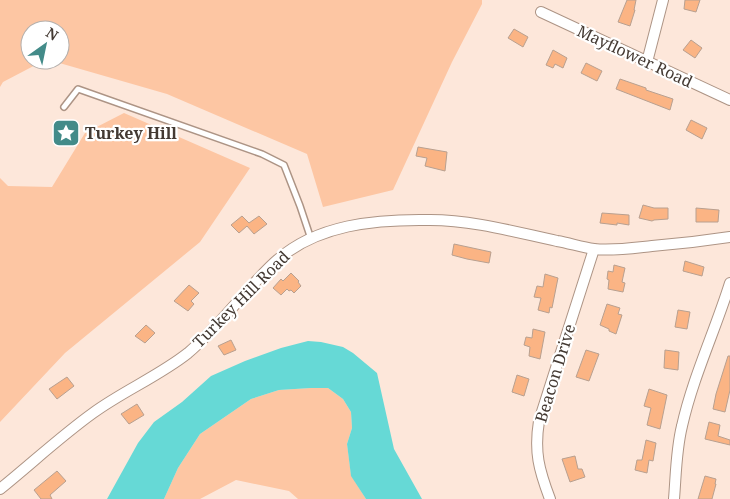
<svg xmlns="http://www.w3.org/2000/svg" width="730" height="499" font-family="'Noto Serif',serif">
<rect width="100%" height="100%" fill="#fde7da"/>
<g fill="#fdc6a3">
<polygon points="0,0 482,0 482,4 452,62 393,190 323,207 307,154 167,94 49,60 60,60 60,30 30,30 30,60 45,60 3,82 0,87"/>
<polygon points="124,113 250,168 200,242 65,353 0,422 0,178 8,186 52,187 85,133"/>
<polygon points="311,388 328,388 343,399 351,412 352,428 347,444 351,475 366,499 298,499 289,491 236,480 200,499 164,499 178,468 200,434 251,399 279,390"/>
</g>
<polygon fill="#66d9d6" points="308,341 321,342 343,347 353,353 377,373 394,449 422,499 366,499 351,476 347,444 352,428 351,412 343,399 328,388 311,388 279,390 251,399 200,434 178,468 164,499 107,499 138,443 154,422 182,402 211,376 245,361 281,348"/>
<g fill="#fbb484" stroke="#b8a090">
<polygon points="627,0 636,0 634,10 635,10 630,26 618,22"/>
<polygon points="685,0 700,0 696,12 684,9"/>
<polygon points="514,29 528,37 523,47 508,38"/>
<polygon points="691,40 702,48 695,58 683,50"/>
<polygon points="553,50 567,58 563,68 555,64 553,68 546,65"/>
<polygon points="586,63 602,71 597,81 581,73"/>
<polygon points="620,79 646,88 646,90 673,99 670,110 616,89"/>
<polygon points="691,120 707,128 702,139 686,130"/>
<polygon points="418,147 447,152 445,171 425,166 427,158 416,156"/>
<polygon points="643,205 654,208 668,208 668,219 654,220 652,221 639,218"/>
<polygon points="696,208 719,210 718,222 696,222"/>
<polygon points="602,213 629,215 629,225 617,223 617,225 600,223"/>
<polygon points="242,216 249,223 259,216 267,224 254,234 247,226 239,233 231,225"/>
<polygon points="454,244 491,252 489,263 467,259 452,255"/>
<polygon points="685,261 704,267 702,276 683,271"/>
<polygon points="614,265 625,268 622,282 625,283 623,292 608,289 609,280 607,279 608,271 613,272"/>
<polygon points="291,273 299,281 298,282 301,286 294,293 291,290 289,291 287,289 281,295 273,288 281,279 283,281"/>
<polygon points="545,274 558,278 552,308 550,307 549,313 538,310 541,298 534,297 537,286 543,287"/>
<polygon points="189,285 199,293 191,301 194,304 188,311 174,301"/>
<polygon points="607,304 620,308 618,314 622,315 616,334 609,331 609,329 600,325"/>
<polygon points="678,310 690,312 687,329 675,327"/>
<polygon points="146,325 155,333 145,343 135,336"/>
<polygon points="533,329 545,332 540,359 529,356 530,347 524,345 526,337 532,338"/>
<polygon points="231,340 236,350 224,355 218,346"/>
<polygon points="586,350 599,354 589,381 576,377"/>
<polygon points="665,350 679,352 678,370 664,368"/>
<polygon points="728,356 730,356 730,390 725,412 713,409 716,394"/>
<polygon points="517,375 529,379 524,396 512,392"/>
<polygon points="67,377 74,386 57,399 49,389"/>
<polygon points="649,389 667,395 660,429 647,425 651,408 644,406"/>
<polygon points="137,404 144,415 129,424 121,414"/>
<polygon points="709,422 720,425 718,436 730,440 730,445 705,439"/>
<polygon points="646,440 656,443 653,461 649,460 647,473 635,470 637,460 642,460"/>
<polygon points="575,456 578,469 582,469 585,477 570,482 562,459"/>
<polygon points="57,471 66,481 50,495 52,499 41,499 34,490"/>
<polygon points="705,476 716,479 715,484 716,484 712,499 698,499"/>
</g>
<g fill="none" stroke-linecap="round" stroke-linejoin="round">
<g stroke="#ad9485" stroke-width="8">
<polyline id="lane" points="64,107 78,89 262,154 284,165 300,206 311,239"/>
</g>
<g stroke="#ad9485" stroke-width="12">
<g id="street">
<polyline points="541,12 730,100"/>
<polyline points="647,62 663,0"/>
<path d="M0,489C31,464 61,436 93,413C123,391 159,376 188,353C220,326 244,291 274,263C315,224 377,219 430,220C473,220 515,232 557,241C569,243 581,247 594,249C613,251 633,248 652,246C678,244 704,241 730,237"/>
<path d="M550,499C539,470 534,452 539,421L594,249"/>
<path d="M674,499C676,475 676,450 682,426C693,377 715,331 730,283"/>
</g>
</g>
<use href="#lane" stroke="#fff" stroke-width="5"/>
<use href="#street" stroke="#fff" stroke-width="10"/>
</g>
<defs>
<g id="sight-square" transform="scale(1.4375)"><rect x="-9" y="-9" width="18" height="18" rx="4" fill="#438b89" stroke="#fff"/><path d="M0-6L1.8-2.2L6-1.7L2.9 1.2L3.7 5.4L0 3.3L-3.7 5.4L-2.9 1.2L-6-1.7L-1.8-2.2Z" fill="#fff"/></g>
</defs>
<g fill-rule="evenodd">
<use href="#sight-square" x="66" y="133"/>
</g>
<g text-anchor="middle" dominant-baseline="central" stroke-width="4.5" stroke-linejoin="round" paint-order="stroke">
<g font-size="16" fill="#443a33" stroke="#fff">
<text transform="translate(635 56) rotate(25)">Mayflower Road</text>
<text transform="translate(241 299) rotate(-45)">Turkey Hill Road</text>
<text transform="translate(555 373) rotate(-73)">Beacon Drive</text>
</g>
<g font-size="16" font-weight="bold" fill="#443a33" stroke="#fff" text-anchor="start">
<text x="85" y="133">Turkey Hill</text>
</g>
</g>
<g transform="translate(45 45) rotate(33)"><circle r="24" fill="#ffffff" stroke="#b4b0ad"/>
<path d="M0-4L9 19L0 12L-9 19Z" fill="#438b89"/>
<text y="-8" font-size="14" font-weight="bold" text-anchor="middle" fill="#443a33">N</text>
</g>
</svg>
